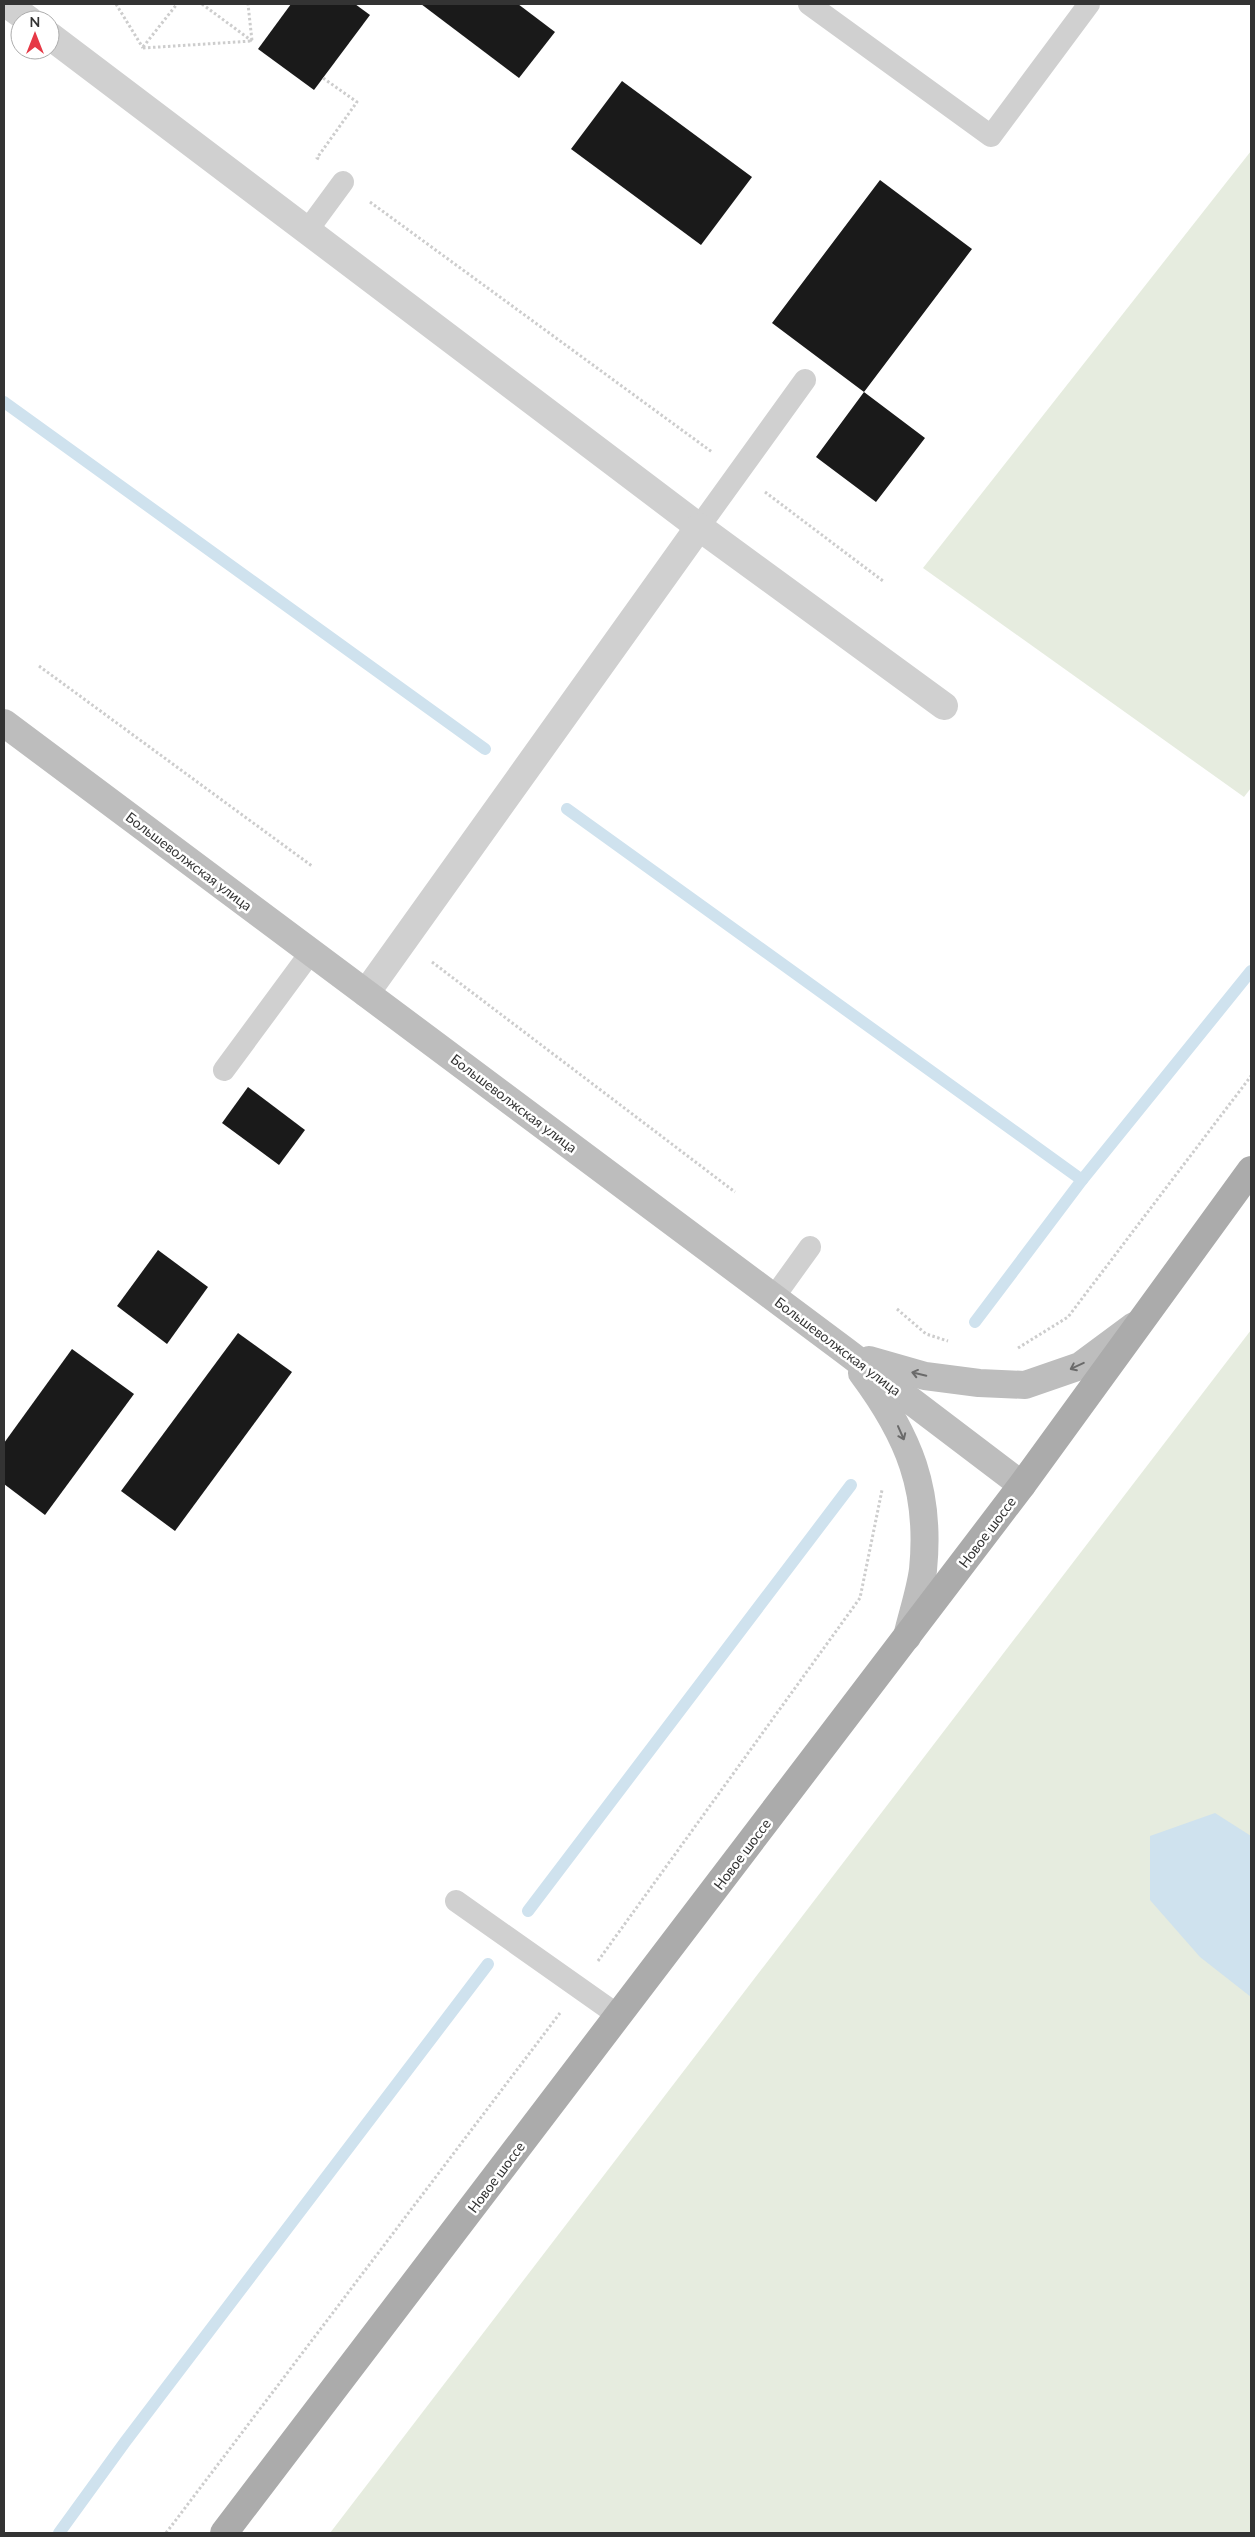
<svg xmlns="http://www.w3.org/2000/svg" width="1255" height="2537" font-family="Lato,sans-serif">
<rect width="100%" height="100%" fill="#fff"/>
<g fill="#e6ecdf">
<polygon points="1251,151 1251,788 1244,797 923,568"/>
<polygon points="1251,1330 1251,2533 330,2533"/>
</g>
<polygon fill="#cfe2ee" points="1215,1813 1251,1836 1251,1997 1200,1957 1150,1900 1150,1836"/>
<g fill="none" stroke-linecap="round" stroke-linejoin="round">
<g stroke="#cfe2ee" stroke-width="12">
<polyline points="4,402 485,749"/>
<polyline points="567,809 1082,1180"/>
<polyline points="975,1322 1082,1180 1251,971"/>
<polyline points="528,1911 851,1485"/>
<polyline points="59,2533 125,2442 488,1964"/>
</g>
</g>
<g fill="#1a1a1a">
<polygon points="291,4 355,4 370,15 314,90 258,49"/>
<polygon points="421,4 518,4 555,32 519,78"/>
<polygon points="622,81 752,177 701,245 571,149"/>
<polygon points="880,180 972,249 864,392 925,438 876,502 816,457 864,392 772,323"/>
<polygon points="248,1087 305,1130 279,1165 222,1123"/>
<polygon points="158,1250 208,1287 167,1344 117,1306"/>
<polygon points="238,1333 292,1372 175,1531 121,1491"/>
<polygon points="72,1349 134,1394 45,1515 4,1484 4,1443"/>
</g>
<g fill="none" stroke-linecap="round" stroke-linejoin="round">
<g stroke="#cdcdcd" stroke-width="3" stroke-dasharray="2.5 2.5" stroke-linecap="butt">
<polyline points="116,4 143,48"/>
<polyline points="202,4 252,41"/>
<polyline points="143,47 177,4"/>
<polyline points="143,48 252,41 248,4"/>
<polyline points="319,159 317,158 357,102 323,78"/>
<polyline points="370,202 712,452"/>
<polyline points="765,492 883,581"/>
<polyline points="39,666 312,866"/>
<polyline points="432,962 735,1192"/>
<polyline points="897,1309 926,1334 948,1341"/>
<polyline points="1018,1348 1068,1317 1251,1076"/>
<polyline points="598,1961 860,1598 882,1490"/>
<polyline points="166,2533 560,2013"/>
</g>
<g stroke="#d0d0d0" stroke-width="22">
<polyline points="809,4 991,136 1089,4"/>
<polyline points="307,231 343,182"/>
<polyline points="699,527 805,380"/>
<polyline points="224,1070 311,952"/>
<polyline points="774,1297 810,1247"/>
<polyline points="456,1901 619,2016"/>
</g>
<g stroke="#d0d0d0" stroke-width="28">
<polyline points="7,4 29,20"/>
<polyline points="50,36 699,527 944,706"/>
<polyline points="366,993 699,527"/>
</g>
<g stroke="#bdbdbd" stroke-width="28">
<polyline points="4,723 844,1350 1022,1485"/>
<polyline points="869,1360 925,1376 979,1383 1025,1385 1080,1366 1134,1326"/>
<path d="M862,1373C909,1436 931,1490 923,1570C920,1592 912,1615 907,1637"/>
</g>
<polyline stroke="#ababab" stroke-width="28" points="224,2533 1022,1485 1251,1170"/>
</g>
<defs><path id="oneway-shaft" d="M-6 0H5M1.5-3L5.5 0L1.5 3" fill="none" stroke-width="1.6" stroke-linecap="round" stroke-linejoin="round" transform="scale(1.25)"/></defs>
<g stroke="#6a6a6a">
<use href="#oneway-shaft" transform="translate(1077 1366) rotate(155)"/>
<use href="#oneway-shaft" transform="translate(919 1374) rotate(-167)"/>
<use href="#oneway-shaft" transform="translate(901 1433) rotate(66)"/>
</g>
<g text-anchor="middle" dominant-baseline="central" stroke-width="5" stroke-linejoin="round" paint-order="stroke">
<g font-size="14" fill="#333" stroke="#fff">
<text transform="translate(189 861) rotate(37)">Большеволжская улица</text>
<text transform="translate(514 1103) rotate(37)">Большеволжская улица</text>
<text transform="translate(838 1346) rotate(37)">Большеволжская улица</text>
<text transform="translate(987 1532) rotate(-53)">Новое шоссе</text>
<text transform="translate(742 1854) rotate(-53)">Новое шоссе</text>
<text transform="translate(496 2177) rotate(-53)">Новое шоссе</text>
</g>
</g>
<rect width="1255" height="2537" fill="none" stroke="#333333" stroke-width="10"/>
<g transform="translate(35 35)"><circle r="24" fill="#ffffff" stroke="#adadad"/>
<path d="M0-4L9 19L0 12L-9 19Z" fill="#e63946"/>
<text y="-8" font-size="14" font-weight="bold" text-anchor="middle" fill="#333333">N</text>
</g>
</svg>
